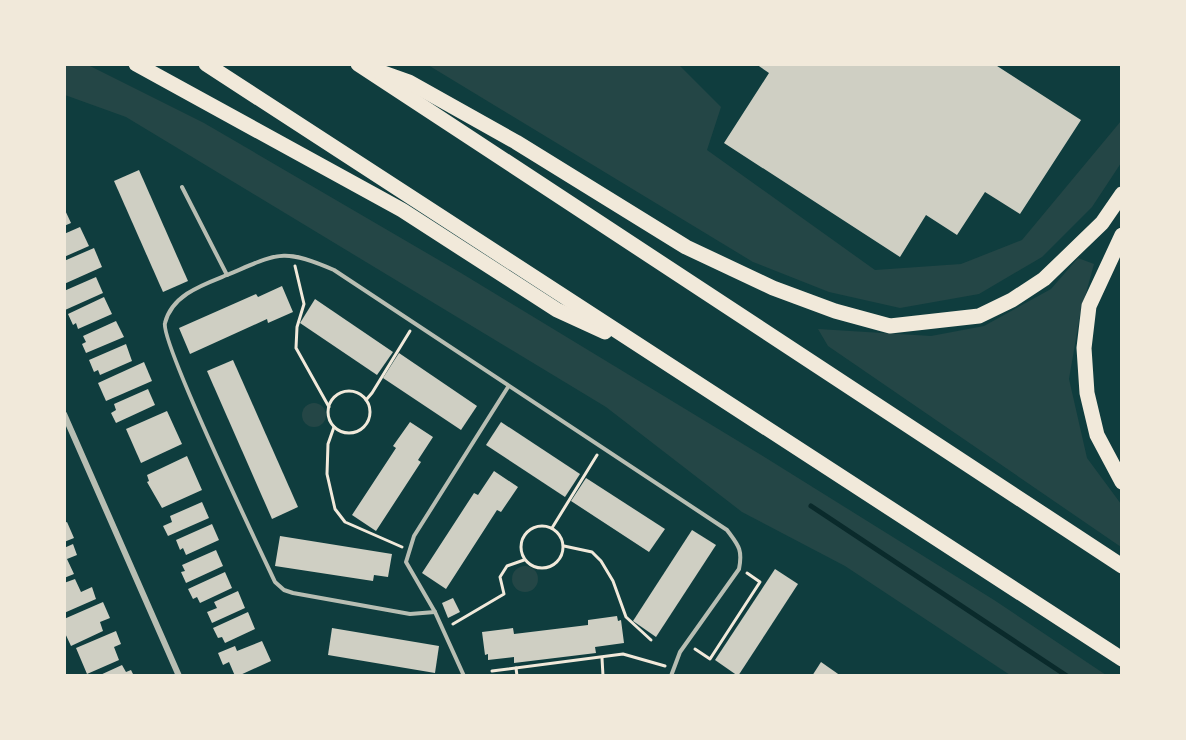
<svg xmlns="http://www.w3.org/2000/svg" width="1186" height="740" font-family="Ubuntu,sans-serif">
<rect width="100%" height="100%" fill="#0f3d3e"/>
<g fill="#244646">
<polygon points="64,65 88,65 204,123 461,273 766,458 994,600 1106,675 1010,675 845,566 742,512 606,407 126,117 65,95"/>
<polygon points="428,65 679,65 721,107 707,150 875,270 961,264 1022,240 1121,121 1121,163 1092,207 1042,257 979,294 900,308 829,292 753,262"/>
<polygon points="1078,258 1094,264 1080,315 1069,379 1087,458 1121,504 1121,547 828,346 818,329 931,336 984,326 1051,289"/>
<circle cx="314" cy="415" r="12"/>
<circle cx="525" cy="579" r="13"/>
</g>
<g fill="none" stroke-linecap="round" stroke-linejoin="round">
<polyline stroke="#0a2a2b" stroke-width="5" points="811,506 1067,676"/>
</g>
<g fill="#cfcfc3">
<polygon points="756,64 994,64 1081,120 1020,214 985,192 957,235 926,215 900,257 724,143 769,73"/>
<polygon points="139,170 188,281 163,292 114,181"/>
<polygon points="64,208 71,223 64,226"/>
<polygon points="80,227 89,246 64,257 64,234"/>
<polygon points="94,248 102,267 64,284 64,261"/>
<polygon points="96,277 103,293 65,310 64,291"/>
<polygon points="282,286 293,312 268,323 267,319 190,354 179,328 256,294 258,297"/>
<polygon points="104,297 112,314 78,329 76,323 73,325 68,314"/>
<polygon points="315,299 393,352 377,375 300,323"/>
<polygon points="116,321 124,337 86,353 82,344 86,342 83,336"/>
<polygon points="126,344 132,361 100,375 98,370 94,372 89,360"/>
<polygon points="399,353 477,406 461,430 383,378"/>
<polygon points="233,360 298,507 272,519 207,371"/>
<polygon points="144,362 152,381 106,401 98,383"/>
<polygon points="148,389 155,405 116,423 111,413 116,410 114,404"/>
<polygon points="167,411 182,444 141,463 126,429"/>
<polygon points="410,422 433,437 418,460 421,462 376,531 352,515 396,448 393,446"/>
<polygon points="501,422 580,474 565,497 486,445"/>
<polygon points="187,456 202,490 162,508 147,482 149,481 147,475"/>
<polygon points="494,471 518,487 501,512 497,510 446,589 422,573 474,493 478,495"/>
<polygon points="586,478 665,529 649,552 571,501"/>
<polygon points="202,502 209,518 168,536 163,526 172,522 170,516"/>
<polygon points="67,522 74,538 64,542 64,523"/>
<polygon points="212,524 219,540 186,555 183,548 180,550 176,540"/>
<polygon points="692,530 716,545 656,637 633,621"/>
<polygon points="280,536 392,554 388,577 374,575 373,581 275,566"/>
<polygon points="73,544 77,555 67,559 74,574 64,578 64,548"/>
<polygon points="216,550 223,566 186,583 181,572 185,571 182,565"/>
<polygon points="775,569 798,584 738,676 715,660"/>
<polygon points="225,572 232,588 200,603 197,597 193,599 188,589"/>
<polygon points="75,579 81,592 92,587 96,599 64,613 64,583"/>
<polygon points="238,591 245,608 212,623 207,612 217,608 214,602"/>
<polygon points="453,598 460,612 448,618 442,603"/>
<polygon points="103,602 110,618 100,622 103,631 71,646 64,631 64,619"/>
<polygon points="248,612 255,629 225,643 222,637 218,638 213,628"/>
<polygon points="617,616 618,621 621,620 624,643 595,647 596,653 514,663 514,657 488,660 488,654 485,655 482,632 513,628 514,634 588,625 588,620"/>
<polygon points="332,628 439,646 435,673 328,655"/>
<polygon points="116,631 121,644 114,647 119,660 87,674 76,648"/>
<polygon points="262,641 271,661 238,676 235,676 229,662 223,665 218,653 235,646 237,651"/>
<polygon points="821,662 841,676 812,676"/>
<polygon points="122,665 126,672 131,670 134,676 98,676"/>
</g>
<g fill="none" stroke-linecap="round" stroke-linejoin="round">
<g stroke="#f1e9da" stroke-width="3">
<polyline points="295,266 304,304 297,327 296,348 329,407"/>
<circle cx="349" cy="412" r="21"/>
<polyline points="366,400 372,393 410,331"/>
<polyline points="334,427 328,444 327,474 335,509 345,522 402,547"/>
<circle cx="542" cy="547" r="21"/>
<polyline points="552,528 597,455"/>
<polyline points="564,546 592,552 601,561 613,581 626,617 651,640"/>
<polyline points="453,624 504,594 500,577 507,566 524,560"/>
<polyline points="695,649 710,659 760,582 747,573"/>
<polyline points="602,658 603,676"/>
<polyline points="516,668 517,676"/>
<polyline points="492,671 623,654 665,666"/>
</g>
<g stroke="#b8beb3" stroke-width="4">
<polyline points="182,187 227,275"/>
<path d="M435,612L410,614L293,593L284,590L275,582C260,550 160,341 165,323C172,295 202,285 227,275C277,254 282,247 334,270L727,530C738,545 743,549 739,569L680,652L671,676"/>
<polyline points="464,676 435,612 406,562 414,536 508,387"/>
</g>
<polyline stroke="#b8beb3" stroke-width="6" points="64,414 179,676"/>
<g stroke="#f1e9da" stroke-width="15">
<polyline points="136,64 402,210 557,310 605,332"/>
<polyline points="206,64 1122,659"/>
<polyline points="358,64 1122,566"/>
<polyline points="378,71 409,82 516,142 686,247 773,288 835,311 890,326 979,316 1012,300 1044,279 1102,223 1122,194"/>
<polyline points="1122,235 1089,306 1084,348 1087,393 1097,435 1122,482"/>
</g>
</g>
<rect width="1186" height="740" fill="none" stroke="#f1e9da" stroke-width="132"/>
</svg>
